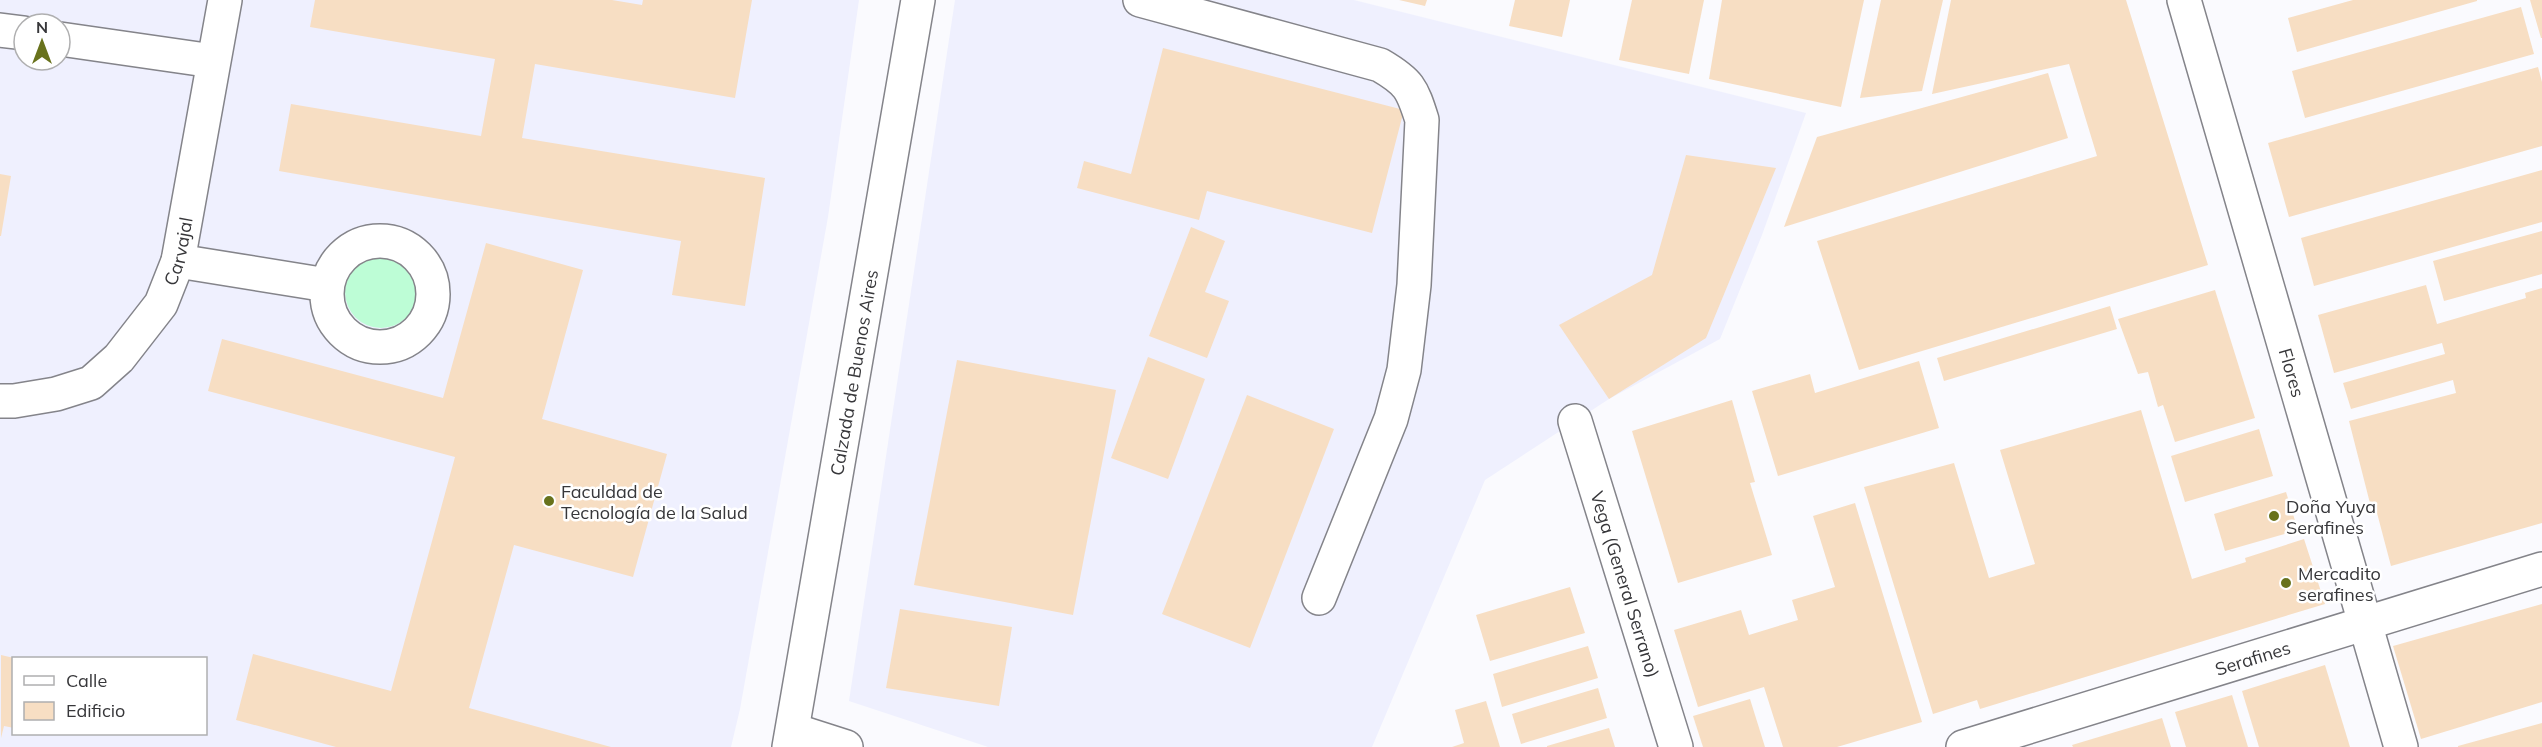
<svg xmlns="http://www.w3.org/2000/svg" width="2542" height="747" font-family="Mulish,sans-serif">
<rect width="100%" height="100%" fill="#fafafe"/>
<g fill="#eff0fe" fill-rule="evenodd">
<path d="M0,0H859L828,217L740,709L731,747H0ZM24,24H60V60H24ZM14,658H206V734H14Z"/>
<polygon points="955,0 1354,0 1806,113 1762,235 1720,339 1609,399 1485,480 1372,747 988,747 849,701"/>
</g>
<circle fill="#bdfdd6" cx="381" cy="292" r="36"/>
<g fill="#f7dec3">
<polygon points="315,0 612,0 642,5 643,0 752,0 735,98 535,64 522,138 765,178 745,306 672,295 681,241 279,171 291,104 481,136 495,59 310,27"/>
<polygon points="1399,0 1427,0 1425,6"/>
<polygon points="1515,0 1570,0 1562,37 1509,26"/>
<polygon points="1632,0 1704,0 1689,74 1619,60"/>
<polygon points="1722,0 1864,0 1841,107 1709,79"/>
<polygon points="1881,0 1943,0 1922,91 1860,98"/>
<polygon points="1951,0 2126,0 2208,265 1859,370 1817,241 2097,156 2069,64 1932,94"/>
<polygon points="2353,0 2477,0 2477,1 2297,52 2288,18"/>
<polygon points="2530,0 2542,0 2542,38 2541,38"/>
<polygon points="2521,7 2534,54 2305,118 2292,71"/>
<polygon points="1163,48 1404,110 1372,233 1207,191 1199,220 1077,188 1084,161 1131,174"/>
<polygon points="2538,67 2542,82 2542,146 2289,217 2268,143"/>
<polygon points="2048,73 2068,138 1784,227 1817,137"/>
<polygon points="1686,155 1776,168 1706,338 1609,399 1559,325 1652,275"/>
<polygon points="2542,170 2542,222 2314,286 2301,238"/>
<polygon points="0,174 11,176 1,236 0,236"/>
<polygon points="1191,227 1225,241 1205,292 1229,301 1207,358 1149,336"/>
<polygon points="2542,231 2542,274 2444,301 2433,261"/>
<polygon points="486,243 583,270 542,419 667,454 633,577 514,545 469,708 611,747 336,747 236,720 253,654 391,691 455,457 208,391 222,339 443,398"/>
<polygon points="2426,285 2437,324 2526,298 2525,293 2542,288 2542,523 2391,566 2377,513 2373,515 2349,421 2456,393 2453,380 2351,409 2343,383 2445,354 2442,343 2334,373 2318,315"/>
<polygon points="2215,290 2255,418 2175,442 2163,405 2158,407 2148,372 2138,374 2118,319"/>
<polygon points="2110,306 2117,329 1944,381 1937,358"/>
<polygon points="1148,357 1205,379 1168,479 1111,458"/>
<polygon points="957,360 1116,390 1073,615 914,585"/>
<polygon points="1919,361 1939,428 1778,476 1752,391 1810,374 1815,393"/>
<polygon points="1247,395 1334,429 1250,648 1162,614"/>
<polygon points="1732,400 1755,482 1750,483 1772,555 1678,583 1632,431"/>
<polygon points="2141,410 2192,579 2246,562 2245,558 2304,539 2325,604 1980,709 1977,700 1933,714 1864,487 1954,463 1989,578 2035,564 2000,450"/>
<polygon points="2259,429 2273,476 2185,502 2171,456"/>
<polygon points="2286,492 2298,530 2225,551 2214,514"/>
<polygon points="1855,503 1922,722 1837,747 1783,747 1764,687 1698,707 1674,630 1741,610 1749,635 1798,620 1792,600 1835,587 1813,516"/>
<polygon points="1570,587 1585,633 1490,661 1476,615"/>
<polygon points="2542,604 2542,702 2421,739 2393,646"/>
<polygon points="900,609 1012,627 999,706 886,688"/>
<polygon points="1588,646 1598,678 1502,707 1493,674"/>
<polygon points="1,655 14,658 14,728 4,726 1,738"/>
<polygon points="2325,665 2350,747 2259,747 2242,691"/>
<polygon points="1598,688 1607,718 1521,744 1512,714"/>
<polygon points="2232,695 2248,747 2186,747 2175,712"/>
<polygon points="1750,699 1765,747 1703,747 1693,716"/>
<polygon points="1486,701 1500,747 1452,747 1464,743 1455,710"/>
<polygon points="2162,718 2171,747 2073,747 2072,745"/>
<polygon points="2542,723 2542,747 2458,747 2458,746"/>
<polygon points="1609,728 1615,747 1547,747 1547,746"/>
</g>
<g fill="none" stroke-linecap="round" stroke-linejoin="round">
<g stroke="#84848a" stroke-width="36">
<g id="minor">
<path d="M1140,0L1380,65C1409,82 1412,88 1422,120L1414,285L1404,370L1391,419L1319,598"/>
<path id="s1" d="M2184,0L2401,747"/>
<polyline points="0,30 24,33"/>
<polyline points="60,39 213,61"/>
<circle cx="380" cy="294" r="53"/>
<polyline points="178,261 327,285"/>
<path id="s2" d="M0,401H14L56,394L91,383L119,358L161,304L178,261L225,0"/>
<path id="s3" d="M1575,421L1676,747"/>
<polyline points="793,730 846,747"/>
<path id="s4" d="M789,747L918,0"/>
<path id="s5" d="M1963,747L2542,569"/>
</g>
</g>
<use href="#minor" stroke="#fff" stroke-width="33"/>
</g>
<g fill="#68721c" stroke="#fff" stroke-width="2">
<circle cx="549" cy="501" r="6"/>
<circle cx="2274" cy="516" r="6"/>
<circle cx="2286" cy="583" r="6"/>
</g>
<g text-anchor="middle" dominant-baseline="central" stroke-width="5" stroke-linejoin="round" paint-order="stroke">
<g font-size="18" fill="#37373a" stroke="#fff">
<text stroke="none"><textPath href="#s2" startOffset="255">Carvajal</textPath></text>
<text stroke="none"><textPath href="#s4" startOffset="380">Calzada de Buenos Aires</textPath></text>
<text stroke="none"><textPath href="#s1" startOffset="388">Flores</textPath></text>
<text stroke="none"><textPath href="#s3" startOffset="171">Vega (General Serrano)</textPath></text>
<text stroke="none"><textPath href="#s5" startOffset="303">Serafines</textPath></text>
</g>
<g font-size="18" fill="#37373a" stroke="#fff" text-anchor="start">
<text x="561" y="491">Faculdad de<tspan x="561" dy="21">Tecnología de la Salud</tspan></text>
<text x="2286" y="506">Doña Yuya<tspan x="2286" dy="21">Serafines</tspan></text>
<text x="2298" y="573">Mercadito<tspan x="2298" dy="21">serafines</tspan></text>
</g>
</g>
<rect x="12" y="657" width="195" height="78" fill="#ffffff" stroke="#afafb0" stroke-width="1.5"/>
<rect x="24" y="676" width="30" height="9" fill="#ffffff" stroke="#afafb0" stroke-width="1.5"/>
<text x="66" y="687" font-size="18" fill="#37373a">Calle</text>
<rect x="24" y="702" width="30" height="18" fill="#f7dec3" stroke="#afafb0" stroke-width="1.5"/>
<text x="66" y="717" font-size="18" fill="#37373a">Edificio</text>
<g transform="translate(42 42)"><circle r="28" fill="#ffffff" stroke="#afafb0" stroke-width="1.5"/>
<path d="M0-4.5L10 22L0 15L-10 22Z" fill="#68721c"/>
<text y="-9" font-size="16" font-weight="bold" text-anchor="middle" fill="#37373a">N</text>
</g>
</svg>
